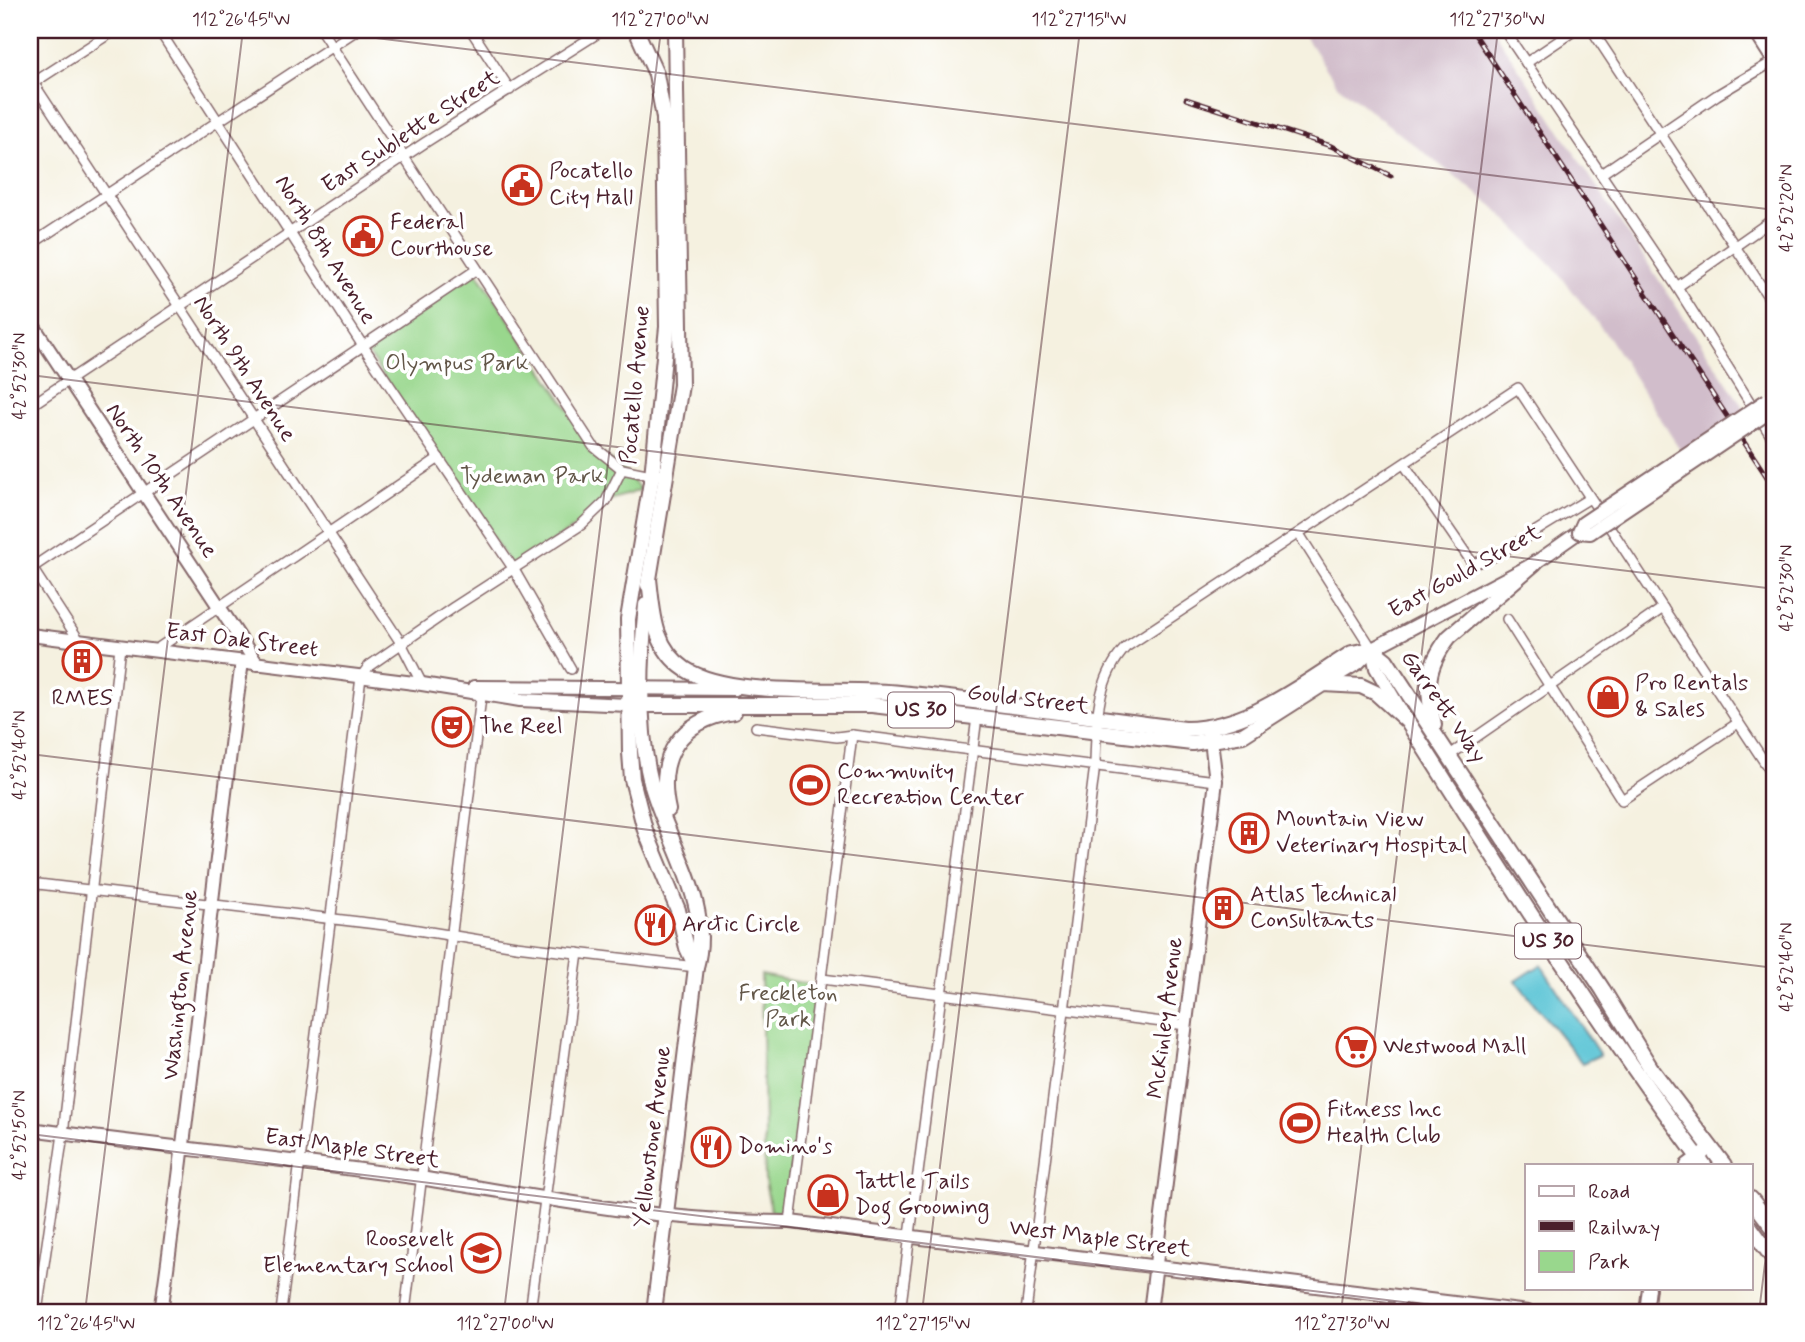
<svg xmlns="http://www.w3.org/2000/svg" width="1805" height="1342" font-family="Mynerve,sans-serif">
<rect width="100%" height="100%" fill="#fff"/>
<filter id="ink" filterUnits="userSpaceOnUse"><feTurbulence type="fractalNoise" baseFrequency=".0143" numOctaves="2"/><feDisplacementMap in="SourceGraphic" scale="14" xChannelSelector="R" yChannelSelector="G"/><feConvolveMatrix kernelMatrix="1 2 1 2 8 2 1 2 1" color-interpolation-filters="sRGB"/></filter>
<filter id="wash" filterUnits="userSpaceOnUse"><feTurbulence type="fractalNoise" baseFrequency=".00686" numOctaves="4" result="noise"/><feDisplacementMap in="SourceGraphic" scale="28" xChannelSelector="R" yChannelSelector="G"/><feGaussianBlur stdDeviation="1.57" result="paint"/><feColorMatrix in="noise" values="0 0 0 0 0 0 0 0 0 0 0 0 0 0 0 0 0 1.4 0 .05"/><feComposite in="paint" operator="in"/></filter>
<g filter="url(#wash)">
<rect width="100%" height="100%" fill="#f5f1e0"/>
<polygon fill="#d1bdcb" points="1301,30 1493,30 1747,413 1684,456 1609,338 1553,266 1493,206 1337,85"/>
<g fill="#99d78d" stroke="#727b5c" stroke-width="2">
<polygon points="476,270 593,446 622,469 641,490 606,501 596,513 513,568 363,346"/>
<polygon points="761,975 817,986 785,1212 771,1211 765,1182"/>
</g>
<polygon fill="#5ac4d5" stroke="#527280" stroke-width="2" points="1541,965 1600,1055 1582,1063 1516,981"/>
</g>
<g filter="url(#ink)">
<g fill="none" stroke-linecap="round" stroke-linejoin="round">
<g stroke="#86686a" stroke-width="12">
<g id="street">
<polyline points="159,30 363,346 513,568 571,669"/>
<polyline points="321,30 593,446 622,469 656,476"/>
<polyline points="471,30 510,90"/>
<polyline points="1504,30 1677,287 1775,442"/>
<polyline points="1592,30 1775,307"/>
<polyline points="1526,63 1575,30"/>
<polyline points="30,78 401,643 422,684"/>
<polyline points="30,85 115,30"/>
<polyline points="1601,174 1717,95 1774,61"/>
<polyline points="30,245 357,30"/>
<polyline points="1677,287 1775,218"/>
<polyline points="30,406 426,142 603,30"/>
<polyline points="1404,464 1473,564 1495,556 1590,498"/>
<polyline points="1299,534 1372,649"/>
<polyline points="30,565 80,642"/>
<polyline points="30,569 476,270"/>
<polyline points="1507,619 1622,800 1738,723"/>
<polyline points="154,651 439,458"/>
<polyline points="756,727 837,737 852,735 1216,781"/>
<polyline points="1450,755 1663,608"/>
<polyline points="30,883 393,926 516,946 696,967"/>
<polyline points="822,979 1186,1025"/>
<polyline points="790,1222 852,735"/>
<polyline points="37,1312 63,1134 120,647"/>
<polyline points="281,1312 361,677 369,666 454,607 581,525 606,501 622,469"/>
<polyline points="405,1312 482,689"/>
<polyline points="530,1312 578,953"/>
<polyline points="900,1312 977,717"/>
<path d="M1026,1312L1095,765C1096,723 1096,679 1126,647L1518,388L1775,778"/>
<polyline points="1398,1312 1400,1297"/>
</g>
</g>
<g stroke="#86686a" stroke-width="16">
<g id="secondary">
<polyline points="1754,30 1775,63"/>
<polyline points="30,321 257,664"/>
<polyline points="30,635 422,684 520,700 628,705"/>
<polyline points="1372,649 1376,668 1403,714"/>
<polyline points="1323,684 1358,663 1372,649 1535,563 1579,532"/>
<polyline points="474,687 735,689"/>
<path d="M30,1129C157,1146 285,1159 413,1177C537,1196 664,1223 790,1222L1528,1312"/>
<polyline points="1687,1165 1710,1148"/>
<path d="M161,1312C192,1096 212,878 242,662"/>
<polyline points="1150,1312 1216,781 1210,732"/>
<polyline points="1646,1312 1649,1288"/>
</g>
</g>
<g stroke="#86686a" stroke-width="18">
<g id="primary">
<polyline points="636,30 656,74 664,118 667,327 652,476 628,619 630,753 632,779 645,830 678,910 687,948 696,967"/>
<path d="M649,579C653,612 653,648 685,669C731,699 843,687 900,693C995,702 1090,717 1185,729C1249,728 1299,686 1352,653L1372,649L1386,660L1603,990L1652,1070L1724,1165"/>
<polyline points="648,585 681,385 675,30"/>
<path d="M646,605C640,662 637,727 651,783C667,843 714,904 696,967L654,1312"/>
<path d="M628,705H872L1192,743L1243,735L1323,684L1361,686L1376,693L1407,721C1503,871 1597,1023 1704,1165"/>
<path d="M1434,725C1427,686 1424,670 1449,637L1535,563"/>
<path d="M668,810C656,756 680,720 734,712"/>
<polyline points="1751,1199 1775,1230"/>
<polyline points="1751,1228 1775,1261"/>
</g>
</g>
<use href="#street" stroke="#fff" stroke-width="9"/>
<use href="#secondary" stroke="#fff" stroke-width="12"/>
<use href="#primary" stroke="#fff" stroke-width="14"/>
<g stroke="#4a1f2b" stroke-width="5">
<g id="rail">
<polyline points="1472,30 1775,489"/>
<polyline points="1186,99 1331,146 1391,176"/>
</g>
</g>
<use href="#rail" stroke="#fff" stroke-width="2.5" stroke-dasharray="8" stroke-linecap="butt"/>
<g stroke="#86686a" stroke-width="16" stroke-linecap="butt">
<polyline id="secondary-bridge" points="1767,400 1583,523 1579,532 1590,533 1774,409"/>
</g>
<use href="#secondary-bridge" stroke="#fff" stroke-width="12"/>
</g>
</g>
<path fill="none" stroke="#4a1f2b" stroke-width="2" stroke-opacity="0.45" d="M311,30L1775,210M30,375L1775,589M30,754L1775,968M30,1134L1485,1312M85,1312L243,30M504,1312L661,30M922,1312L1080,30M1341,1312L1498,30M1759,1312L1775,1183"/>
<defs>
<g id="civic-ring" transform="scale(2.0125)"><circle r="9.5" fill="#fff" stroke="#c8321e" stroke-width="1.5"/><path d="M-.6-6.5H3V-4.5H.6V-3L4-1V1h2V6H-6V1h2V-1L-.6-3ZM-1.2 2.5V6h2.4V2.5Z" fill="#c8321e"/></g>
<g id="building-ring" transform="scale(2.0125)"><circle r="9.5" fill="#fff" stroke="#c8321e" stroke-width="1.5"/><path d="M-4-6H4V6H1V3H-1V6H-4ZM-2.5-4.3h1.7v1.8h-1.7ZM.8-4.3h1.7v1.8H.8ZM-2.5-1h1.7V.8h-1.7ZM.8-1h1.7V.8H.8Z" fill="#c8321e"/></g>
<g id="shop-ring" transform="scale(2.0125)"><circle r="9.5" fill="#fff" stroke="#c8321e" stroke-width="1.5"/><path d="M-5-2.5h2.3a2.7 3.5 0 0 1 5.4 0H5L5.5 6h-11ZM-1.5-2.5h3a1.5 2.3 0 0 0-3 0Z" fill="#c8321e"/></g>
<g id="theatre-ring" transform="scale(2.0125)"><circle r="9.5" fill="#fff" stroke="#c8321e" stroke-width="1.5"/><path d="M-5-5.5Q0-4 5-5.5V0Q5 5 0 6Q-5 5-5 0ZM-3.3-2.5H-1v1.5H-3.3ZM1-2.5H3.3v1.5H1ZM-2.8 1Q0 5.5 2.8 1Z" fill="#c8321e"/></g>
<g id="stadium-ring" transform="scale(2.0125)"><circle r="9.5" fill="#fff" stroke="#c8321e" stroke-width="1.5"/><path d="M0-5a6.5 5 0 1 0 0 10a6.5 5 0 1 0 0-10ZM-3.5-1.8h7v3.6h-7Z" fill="#c8321e"/></g>
<g id="restaurant-ring" transform="scale(2.0125)"><circle r="9.5" fill="#fff" stroke="#c8321e" stroke-width="1.5"/><path d="M-5-6h1v4h1v-4h1v4h1v-4h1v5L-1.5 .5V6h-2V.5L-5-1ZM5-6V6H3V1.5H1.5Q1.5-4 5-6Z" fill="#c8321e"/></g>
<g id="supermarket-ring" transform="scale(2.0125)"><circle r="9.5" fill="#fff" stroke="#c8321e" stroke-width="1.5"/><path d="M-6-5.5h2.5l.6 2H6L4.5 2H-2.5L-4.4-4H-6ZM-1.5 3.2a1.3 1.3 0 1 0 .1 0ZM3 3.2a1.3 1.3 0 1 0 .1 0Z" fill="#c8321e"/></g>
<g id="school-ring" transform="scale(2.0125)"><circle r="9.5" fill="#fff" stroke="#c8321e" stroke-width="1.5"/><path d="M0-5L7-2L0 1L-7-2ZM-4 1L0 2.5L4 1V4Q0 6-4 4Z" fill="#c8321e"/></g>
</defs>
<g fill-rule="evenodd">
<use href="#civic-ring" x="522" y="185"/>
<use href="#civic-ring" x="363" y="236"/>
<use href="#building-ring" x="82" y="661"/>
<use href="#shop-ring" x="1608" y="697"/>
<use href="#theatre-ring" x="452" y="727"/>
<use href="#stadium-ring" x="810" y="785"/>
<use href="#building-ring" x="1249" y="833"/>
<use href="#building-ring" x="1223" y="908"/>
<use href="#restaurant-ring" x="655" y="925"/>
<use href="#supermarket-ring" x="1356" y="1047"/>
<use href="#stadium-ring" x="1300" y="1123"/>
<use href="#restaurant-ring" x="711" y="1147"/>
<use href="#shop-ring" x="828" y="1195"/>
<use href="#school-ring" x="481" y="1253"/>
</g>
<g text-anchor="middle" dominant-baseline="central" stroke-width="7" stroke-linejoin="round" paint-order="stroke">
<g fill="#fff" stroke="#80626b" stroke-width="2">
<rect x="888" y="692.5" width="66" height="35" rx="5"/>
<rect x="1515" y="923.5" width="66" height="35" rx="5"/>
</g>
<g font-size="21" font-weight="bold" fill="#4a1f2b">
<text x="921" y="710">US 30</text>
<text x="1548" y="941">US 30</text>
</g>
<g font-size="23" fill="#4a1f2b" stroke="#fff">
<text transform="translate(411 132) rotate(-33)">East Sublette Street</text>
<text transform="translate(325 250) rotate(58)">North 8th Avenue</text>
<text transform="translate(244 369) rotate(57)">North 9th Avenue</text>
<text transform="translate(636 385) rotate(-85)">Pocatello Avenue</text>
<text transform="translate(161 481) rotate(56)">North 10th Avenue</text>
<text transform="translate(1465 572) rotate(-29)">East Gould Street</text>
<text transform="translate(242 641) rotate(7)">East Oak Street</text>
<text transform="translate(1028 700) rotate(7)">Gould Street</text>
<text transform="translate(1443 707) rotate(55)">Garrett Way</text>
<text transform="translate(181 985) rotate(-84)">Washington Avenue</text>
<text transform="translate(1166 1018) rotate(-83)">McKinley Avenue</text>
<text transform="translate(653 1137) rotate(-83)">Yellowstone Avenue</text>
<text transform="translate(352 1149) rotate(8)">East Maple Street</text>
<text transform="translate(1100 1239) rotate(7)">West Maple Street</text>
</g>
<g font-size="23" fill="#4a1f2b" stroke="#fff" text-anchor="start">
<text x="549" y="172">Pocatello<tspan x="549" dy="26">City Hall</tspan></text>
<text x="390" y="223">Federal<tspan x="390" dy="26">Courthouse</tspan></text>
<text x="1635" y="684">Pro Rentals<tspan x="1635" dy="26">&amp; Sales</tspan></text>
<text x="82" y="699" text-anchor="middle">RMES</text>
<text x="479" y="727">The Reel</text>
<text x="837" y="772">Community<tspan x="837" dy="26">Recreation Center</tspan></text>
<text x="1276" y="820">Mountain View<tspan x="1276" dy="26">Veterinary Hospital</tspan></text>
<text x="1250" y="895">Atlas Technical<tspan x="1250" dy="26">Consultants</tspan></text>
<text x="682" y="925">Arctic Circle</text>
<text x="1383" y="1047">Westwood Mall</text>
<text x="1327" y="1110">Fitness Inc<tspan x="1327" dy="26">Health Club</tspan></text>
<text x="738" y="1147">Domino's</text>
<text x="855" y="1182">Tattle Tails<tspan x="855" dy="26">Dog Grooming</tspan></text>
<text x="454" y="1240" text-anchor="end">Roosevelt<tspan x="454" dy="26">Elementary School</tspan></text>
</g>
<g font-size="23" fill="#625648" stroke="#fff">
<text x="457" y="364">Olympus Park</text>
<text x="532" y="477">Tydeman Park</text>
<text x="788" y="994">Freckleton<tspan x="788" dy="26">Park</tspan></text>
</g>
</g>
<rect width="1805" height="1342" fill="none" stroke="#fff" stroke-width="77"/>
<rect x="1525" y="1164" width="228" height="126" fill="#ffffff" stroke="#b7a5aa" stroke-width="2"/>
<rect x="1539" y="1186" width="35" height="10" fill="#ffffff" stroke="#b7a5aa" stroke-width="2"/>
<text x="1588" y="1198" font-size="21" fill="#4a1f2b">Road</text>
<rect x="1539" y="1221" width="35" height="10" fill="#4a1f2b" stroke="#b7a5aa" stroke-width="2"/>
<text x="1588" y="1234" font-size="21" fill="#4a1f2b">Railway</text>
<rect x="1539" y="1251" width="35" height="21" fill="#99d78d" stroke="#b7a5aa" stroke-width="2"/>
<text x="1588" y="1268" font-size="21" fill="#4a1f2b">Park</text>
<rect x="38" y="38" width="1728" height="1266" fill="none" stroke="#4a1f2b" stroke-width="2.5"/>
<g font-size="18" text-anchor="middle" fill="#4a1f2b">
<text x="241" y="25">112°26'45"W</text>
<text x="660" y="25">112°27'00"W</text>
<text x="1079" y="25">112°27'15"W</text>
<text x="1497" y="25">112°27'30"W</text>
<text transform="translate(1786 208) rotate(-90)" y="6">42°52'20"N</text>
<text transform="translate(19 376) rotate(-90)" y="6">42°52'30"N</text>
<text transform="translate(1786 588) rotate(-90)" y="6">42°52'30"N</text>
<text transform="translate(19 755) rotate(-90)" y="6">42°52'40"N</text>
<text transform="translate(1786 967) rotate(-90)" y="6">42°52'40"N</text>
<text transform="translate(19 1135) rotate(-90)" y="6">42°52'50"N</text>
<text x="86" y="1329">112°26'45"W</text>
<text x="505" y="1329">112°27'00"W</text>
<text x="923" y="1329">112°27'15"W</text>
<text x="1342" y="1329">112°27'30"W</text>
</g>
</svg>
